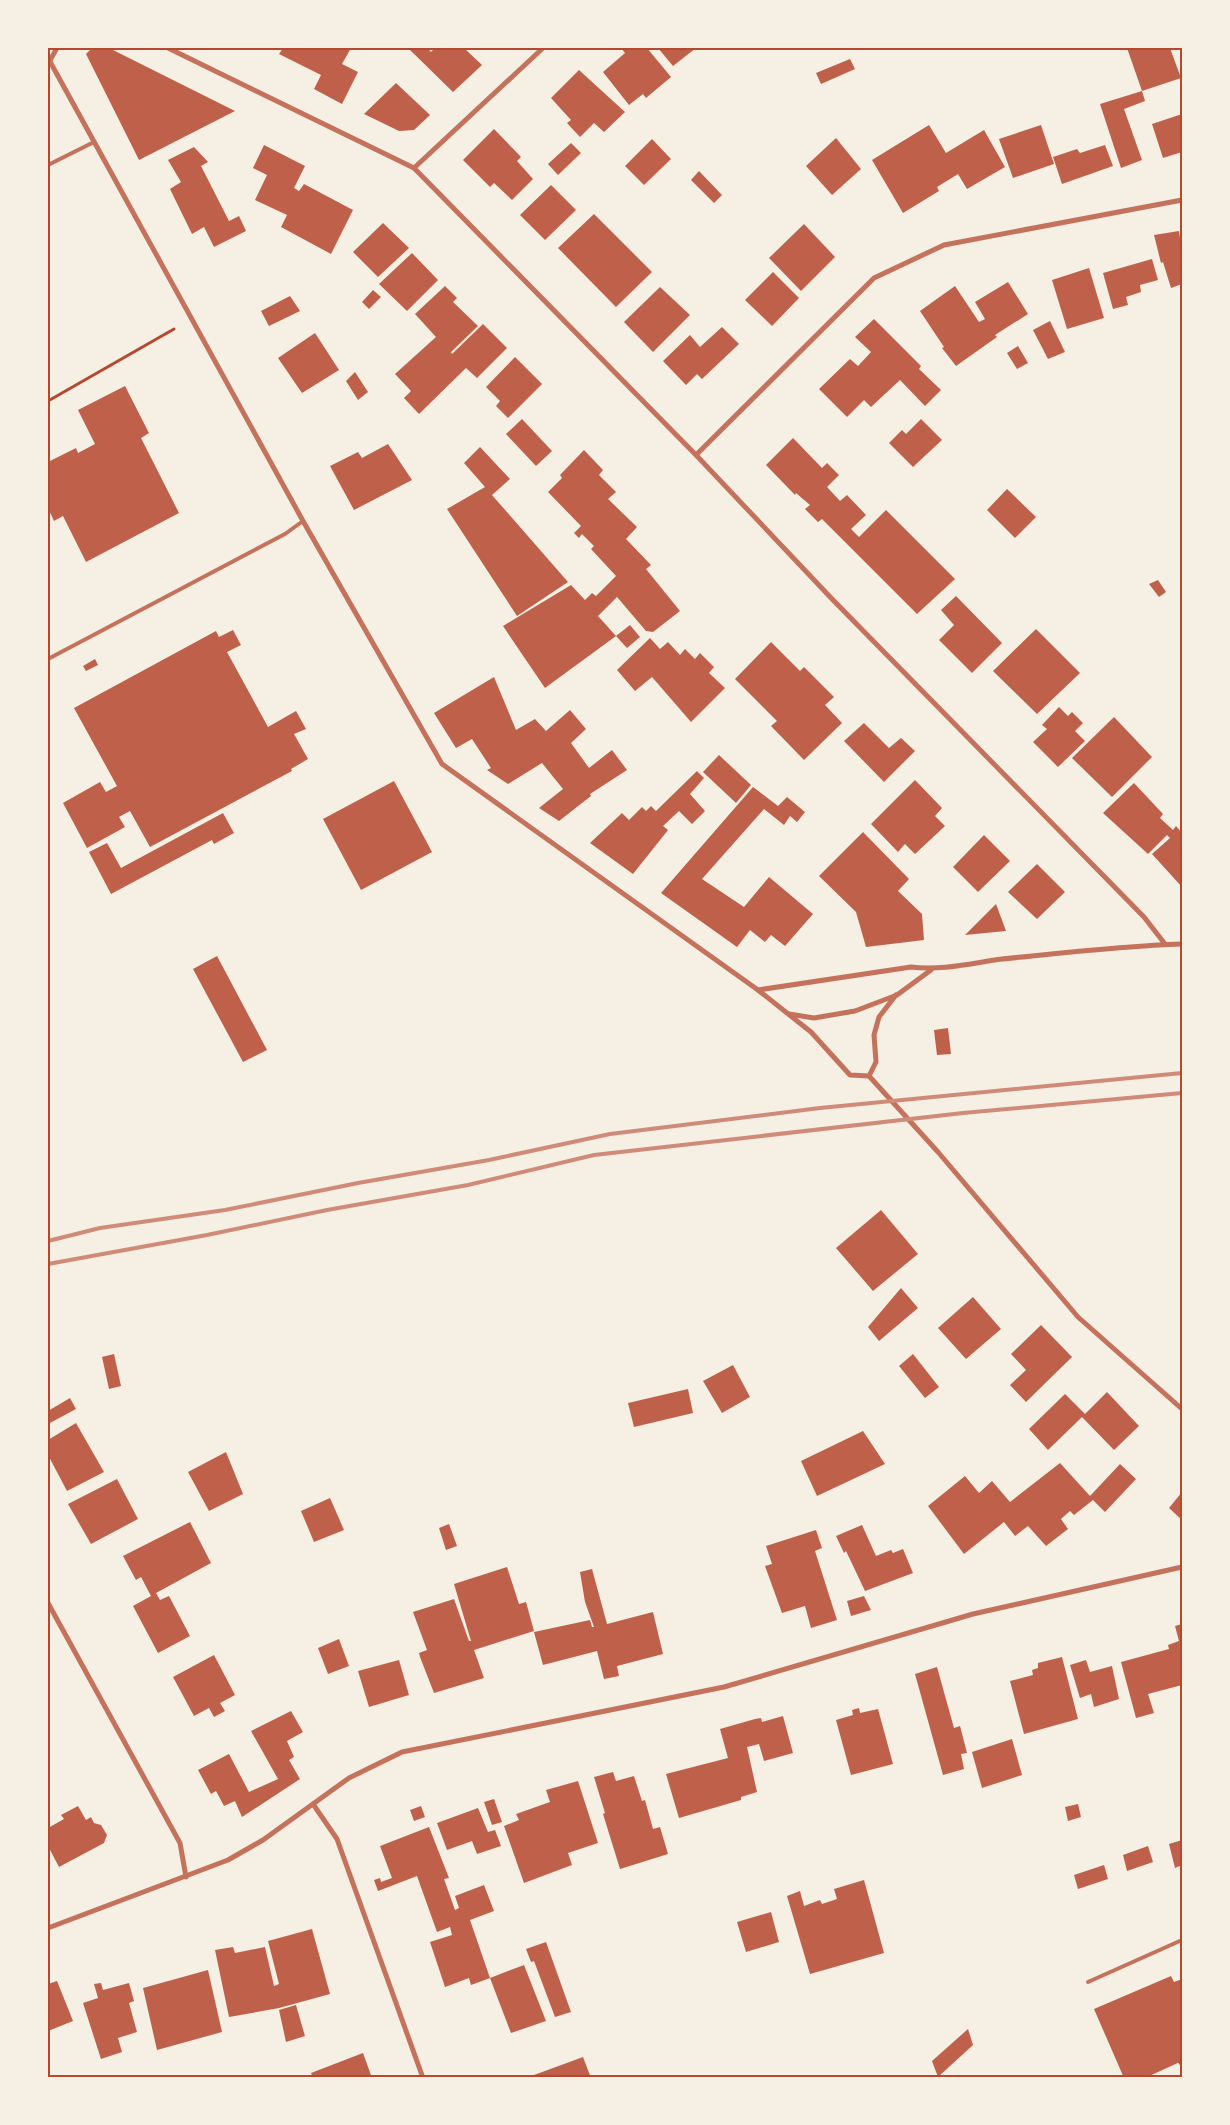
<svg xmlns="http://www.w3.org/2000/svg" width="1230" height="2125" font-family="'Varela Round',sans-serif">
<rect width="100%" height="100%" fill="#f6efe4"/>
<g fill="#bf614a">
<polygon points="92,48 109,48 235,111 139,160 86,54"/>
<polygon points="283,48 351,48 342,64 358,72 342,104 314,89 321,75 279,54"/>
<polygon points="408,48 427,48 431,52 435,48 464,48 482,65 453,92"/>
<polygon points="621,48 647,48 671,77 646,98 643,94 629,105 603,72 625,53"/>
<polygon points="658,48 696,48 673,66"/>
<polygon points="1127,48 1170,48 1181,78 1142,91"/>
<polygon points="850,59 855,69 821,84 816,73"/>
<polygon points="579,70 625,112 604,132 594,123 580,137 567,123 571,120 551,98"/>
<polygon points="396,83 430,115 414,130 399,131 364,114"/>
<polygon points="1142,91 1145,101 1124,109 1142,160 1121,168 1100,104"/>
<polygon points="1182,114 1182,152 1163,158 1152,124"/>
<polygon points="929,125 946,153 984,130 1005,167 967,189 958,174 937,187 939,191 903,213 872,160"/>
<polygon points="1041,125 1054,164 1013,178 999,139"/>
<polygon points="494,129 521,157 517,161 533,179 512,200 494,183 490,187 463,160"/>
<polygon points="836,138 861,169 832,195 806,166"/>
<polygon points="652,139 671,159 644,185 625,166"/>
<polygon points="571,143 581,153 558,175 548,164"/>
<polygon points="264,145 305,166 294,188 299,191 304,184 353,210 331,254 281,227 287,215 255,200 267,175 253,168"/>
<polygon points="1105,145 1113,166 1062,184 1053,157 1077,149 1080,153"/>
<polygon points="194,147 208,162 201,166 229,221 239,216 246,231 214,247 204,227 192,234 170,189 181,182 168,160"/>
<polygon points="699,171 722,195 714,203 691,180"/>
<polygon points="551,185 576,210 545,240 520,215"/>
<polygon points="594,214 652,272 616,307 558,248"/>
<polygon points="383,223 409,248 378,277 353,252"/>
<polygon points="804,224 835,257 801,291 769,258"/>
<polygon points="1179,231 1182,253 1182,284 1171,288 1163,262 1161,263 1154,235"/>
<polygon points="412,253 438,280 407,311 379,284"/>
<polygon points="1152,259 1158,280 1140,285 1141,292 1126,297 1128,305 1113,309 1103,273"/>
<polygon points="1089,268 1104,318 1067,329 1052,280"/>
<polygon points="773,272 799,298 772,326 745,300"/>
<polygon points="1008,282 1028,314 995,335 997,337 956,366 942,348 944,347 920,311 955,286 979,322 985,319 975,302"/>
<polygon points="445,286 457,298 453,302 478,326 451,352 452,354 483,324 507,348 477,378 466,368 419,414 404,398 411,391 395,374 436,337 415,314"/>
<polygon points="660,287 690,315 653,352 624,322"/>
<polygon points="373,290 381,297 369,309 362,302"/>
<polygon points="290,296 300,311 269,326 261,311"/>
<polygon points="874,319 921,366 919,369 941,390 925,406 900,380 871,407 864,400 847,417 819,389 850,359 858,366 871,352 855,337"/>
<polygon points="1050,321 1065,352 1048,359 1033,330"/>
<polygon points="722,327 739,344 702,379 697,374 686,385 663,361 690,335 700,347"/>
<polygon points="315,333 339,370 302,393 278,358"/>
<polygon points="1018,346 1028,363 1017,369 1007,353"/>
<polygon points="515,357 542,384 508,418 496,406 500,401 486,387"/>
<polygon points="355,372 368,392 358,400 346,381"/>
<polygon points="125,386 149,433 141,438 179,513 86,562 63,516 54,521 48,508 48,462 76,448 78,453 95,444 78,410"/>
<polygon points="522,419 552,451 536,466 506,434"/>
<polygon points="921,419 942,440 913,467 889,443 902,430 906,434"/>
<polygon points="793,438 822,468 827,463 839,475 827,487 840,501 847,495 866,515 851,529 859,537 886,510 955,579 917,614 822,519 818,522 805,509 810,505 796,493 795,495 766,465"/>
<polygon points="388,444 412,480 354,510 330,466 358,452 362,458"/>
<polygon points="480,447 510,479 492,495 568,582 517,616 447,509 485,487 464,463"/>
<polygon points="584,450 603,470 599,475 616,492 608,499 637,527 626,539 651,565 646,569 680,611 653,632 646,631 617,597 598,616 616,636 545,688 503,626 571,585 585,600 592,593 596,596 616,576 591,549 594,546 582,534 579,538 574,533 581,526 548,492 562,478 560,475"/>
<polygon points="1007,489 1036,517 1015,538 987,510"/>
<polygon points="1158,580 1166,592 1159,597 1149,584"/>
<polygon points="956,596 1002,643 972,673 939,640 954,625 941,610"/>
<polygon points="630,625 640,637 627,648 616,636"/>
<polygon points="1036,629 1080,673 1037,714 993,671"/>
<polygon points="233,630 241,645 227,652 268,727 296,711 306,729 294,734 308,759 291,769 292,771 150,847 130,811 119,817 125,827 87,848 63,803 100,782 106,792 117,786 74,708 216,631 219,637"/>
<polygon points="650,638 660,649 668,642 680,655 685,649 695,659 700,653 714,667 709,673 725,688 691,722 652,677 635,691 617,670"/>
<polygon points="771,642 800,671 804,667 834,697 825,705 842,723 804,760 771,726 777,721 735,679"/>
<polygon points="95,659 98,665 86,671 83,666"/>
<polygon points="494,677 516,730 535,719 546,731 570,710 586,729 571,743 589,768 612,750 627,770 590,794 591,796 559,821 539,808 563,789 542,763 508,784 487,770 491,768 472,739 456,748 434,713"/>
<polygon points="1059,707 1068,716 1072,712 1083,723 1075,731 1085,741 1058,767 1033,742 1047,729 1042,725"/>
<polygon points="1114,717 1152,757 1112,797 1072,758"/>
<polygon points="864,723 889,748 901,738 915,751 884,782 844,741"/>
<polygon points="719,755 751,785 736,803 703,772"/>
<polygon points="697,771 704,778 690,794 705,811 692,824 679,811 663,826 668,830 633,874 590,843 622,813 629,820 642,807 646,811 651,806 656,811"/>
<polygon points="915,780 942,808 935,816 945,826 915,854 905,844 898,852 871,824"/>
<polygon points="394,781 432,852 361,890 323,819"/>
<polygon points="1134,783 1163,814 1160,818 1173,830 1176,826 1182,833 1182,887 1152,854 1170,838 1167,835 1148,854 1103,813"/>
<polygon points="753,787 778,806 787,797 805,812 797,822 790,816 784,825 764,809 702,879 744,907 769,877 813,914 785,946 771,935 765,942 750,930 737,947 661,893"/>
<polygon points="223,813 234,833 214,844 212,840 111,894 89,852 107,843 121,868"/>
<polygon points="863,832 909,879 898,891 922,914 924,940 866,947 856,912 819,876"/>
<polygon points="984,835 1010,861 978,892 953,867"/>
<polygon points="1037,864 1065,892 1037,919 1008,892"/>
<polygon points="996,904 1006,931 965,935"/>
<polygon points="217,956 267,1050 243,1062 193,969"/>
<polygon points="948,1028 951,1054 937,1055 934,1030"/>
<polygon points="881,1210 918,1254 873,1291 836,1248"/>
<polygon points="901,1288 918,1308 879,1341 868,1327"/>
<polygon points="973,1297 1001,1329 966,1359 938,1328"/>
<polygon points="1041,1325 1072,1357 1026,1402 1010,1385 1026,1370 1011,1354"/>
<polygon points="114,1354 121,1386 109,1389 102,1357"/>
<polygon points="913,1354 939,1387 925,1398 899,1366"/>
<polygon points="733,1365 750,1397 722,1413 703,1381"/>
<polygon points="688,1389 693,1413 634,1427 628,1403"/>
<polygon points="1107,1392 1139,1426 1114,1450 1082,1417 1048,1450 1029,1429 1065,1394 1085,1414"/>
<polygon points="70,1398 76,1409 48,1424 48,1411"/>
<polygon points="76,1423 104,1472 67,1491 48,1455 48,1440"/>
<polygon points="863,1431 885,1464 817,1496 801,1461"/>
<polygon points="226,1452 243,1494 209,1511 188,1472"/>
<polygon points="1060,1463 1090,1496 1120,1464 1136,1479 1105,1512 1093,1500 1074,1515 1070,1511 1061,1519 1068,1529 1046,1546 1028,1526 1015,1536 1004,1522 964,1554 928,1506 965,1476 979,1493 992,1481 1010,1502"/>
<polygon points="117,1479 138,1519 91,1544 68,1504"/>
<polygon points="1182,1492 1182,1520 1169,1508"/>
<polygon points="330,1498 344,1530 314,1542 301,1511"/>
<polygon points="190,1522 211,1563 156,1593 160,1600 169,1596 190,1636 158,1653 133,1606 151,1596 141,1577 136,1580 123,1556"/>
<polygon points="449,1524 457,1546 446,1550 439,1528"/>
<polygon points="862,1525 876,1556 891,1550 893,1553 903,1549 913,1573 865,1591 846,1551 844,1553 836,1536"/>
<polygon points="816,1530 822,1548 815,1551 837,1620 811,1628 805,1606 782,1613 765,1566 772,1564 766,1546"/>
<polygon points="507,1567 519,1604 526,1602 534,1631 474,1650 484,1678 434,1693 420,1657 419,1653 427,1650 413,1612 454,1599 469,1641 471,1641 454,1584"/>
<polygon points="592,1569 607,1624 653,1612 663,1654 617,1666 619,1676 604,1679 597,1651 543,1665 534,1632 590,1620 592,1627 594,1627 585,1602 580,1572"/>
<polygon points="864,1596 871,1610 851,1616 847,1601"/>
<polygon points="1182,1624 1182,1685 1148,1694 1154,1713 1136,1718 1121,1662 1169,1649 1168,1645 1179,1641 1175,1626"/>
<polygon points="339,1639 349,1666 328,1674 318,1648"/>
<polygon points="214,1655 235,1695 220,1703 225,1711 214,1717 209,1708 194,1716 173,1677"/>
<polygon points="1062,1657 1078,1719 1024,1734 1010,1681 1033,1675 1032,1670 1038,1668 1038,1663"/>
<polygon points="399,1660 409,1695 369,1707 358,1671"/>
<polygon points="1086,1660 1090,1672 1112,1666 1119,1699 1094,1707 1091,1694 1080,1698 1070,1665"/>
<polygon points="937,1667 954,1728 960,1726 967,1753 961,1754 964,1769 943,1775 915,1674"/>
<polygon points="859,1708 860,1713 878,1709 893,1764 851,1775 836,1720 853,1715 852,1710"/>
<polygon points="291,1711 303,1732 287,1741 294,1757 289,1760 300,1779 242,1817 235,1801 224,1806 216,1791 211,1794 198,1770 229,1754 249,1792 278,1779 251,1731"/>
<polygon points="783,1716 793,1753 764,1761 759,1744 747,1747 757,1792 741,1797 741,1800 679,1818 666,1774 728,1758 720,1729 755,1719 761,1718 762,1722"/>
<polygon points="1012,1739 1022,1775 982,1788 972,1752"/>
<polygon points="613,1772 616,1781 634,1776 642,1801 645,1800 653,1829 660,1827 668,1854 620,1869 603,1814 605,1813 594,1777"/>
<polygon points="578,1781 598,1843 568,1853 572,1865 524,1883 504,1826 519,1820 516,1814 550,1802 546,1790"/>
<polygon points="494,1799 502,1822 492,1825 484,1802"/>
<polygon points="1078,1804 1081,1817 1068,1821 1065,1807"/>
<polygon points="78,1806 86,1820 91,1817 94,1823 101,1825 107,1835 104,1843 59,1867 48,1846 48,1828 64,1819 61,1815"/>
<polygon points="421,1806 425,1817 414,1821 410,1810"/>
<polygon points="478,1808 488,1832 495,1830 501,1846 477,1854 472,1841 447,1850 437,1823"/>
<polygon points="429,1827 449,1878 444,1879 455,1910 459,1908 455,1896 484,1885 494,1911 470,1920 490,1978 524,1965 546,2021 511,2033 490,1978 471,1985 469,1978 445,1987 430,1942 452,1935 450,1927 437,1932 417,1876 378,1891 374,1880 380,1878 381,1882 392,1878 380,1846"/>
<polygon points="1182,1840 1182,1865 1175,1868 1169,1844"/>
<polygon points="1148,1846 1153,1862 1127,1871 1123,1855"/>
<polygon points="1104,1865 1108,1879 1078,1889 1074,1875"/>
<polygon points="864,1880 884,1953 810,1974 787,1896 800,1891 804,1906 820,1900 822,1904 837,1899 834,1889"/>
<polygon points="771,1912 779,1942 746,1952 737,1922"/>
<polygon points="312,1929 330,1994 279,2008 229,2017 215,1950 233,1947 235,1953 265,1947 274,1986 279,1984 268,1941"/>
<polygon points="546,1942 571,2012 555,2017 534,1961 531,1962 526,1949"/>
<polygon points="208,1970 222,2032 157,2050 143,1988"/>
<polygon points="1171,1976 1174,1982 1182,1979 1182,2061 1145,2078 1124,2078 1094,2009"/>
<polygon points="57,1981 73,2021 48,2031 48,1984"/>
<polygon points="101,1983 103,1990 129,1983 134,2001 129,2003 137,2032 118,2038 122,2052 101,2059 83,2003 98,1998 94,1984"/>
<polygon points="296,2005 305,2036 286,2042 279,2010"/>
<polygon points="968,2029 973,2045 938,2077 932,2061"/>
<polygon points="363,2053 372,2078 313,2078 311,2073"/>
<polygon points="583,2057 591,2078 534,2078 534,2075"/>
</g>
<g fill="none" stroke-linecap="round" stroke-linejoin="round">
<g stroke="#b5482f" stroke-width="3">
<polyline points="48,401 174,329"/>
<polyline points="1180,2062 1182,2066"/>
</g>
<g stroke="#c5725c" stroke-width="4">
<polyline points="48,165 94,142"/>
<polyline points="48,659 285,534 303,521"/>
<polyline points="1088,1982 1182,1940"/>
</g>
<g stroke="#c5725c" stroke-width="5">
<polyline points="168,48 414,168 696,455 833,600 1144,917 1165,944"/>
<polyline points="48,58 303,521 442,764 758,990 811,1032 850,1075 869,1076 938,1152 1078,1317 1182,1409"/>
<polyline points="49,62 57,48"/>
<polyline points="414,168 543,48"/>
<polyline points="696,455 874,278 944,245 1182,200"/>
<path d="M758,990L911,967C941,971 972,963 1002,959C1062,953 1122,946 1182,944"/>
<polyline points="789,1014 814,1018 855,1011 897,995 931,970"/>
<polyline points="869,1076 876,1062 874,1035 879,1017 896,995"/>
<polyline points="48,1603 180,1843 186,1877"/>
<polyline points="313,1804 337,1839 423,2078"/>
<polyline points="48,1928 228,1860 263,1840 349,1778 402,1752 724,1687 973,1614 1182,1567"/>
</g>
<g stroke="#cf8b77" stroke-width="4">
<polyline points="48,1241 100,1228 225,1210 358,1183 489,1160 610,1134 820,1108 1182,1073"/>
<polyline points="48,1264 207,1235 327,1210 468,1185 594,1155 963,1113 1182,1093"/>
</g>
</g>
<rect width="1230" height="2125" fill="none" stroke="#f6efe4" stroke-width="98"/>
<rect x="49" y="49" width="1132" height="2027" fill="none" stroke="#b5482f" stroke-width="2"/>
</svg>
